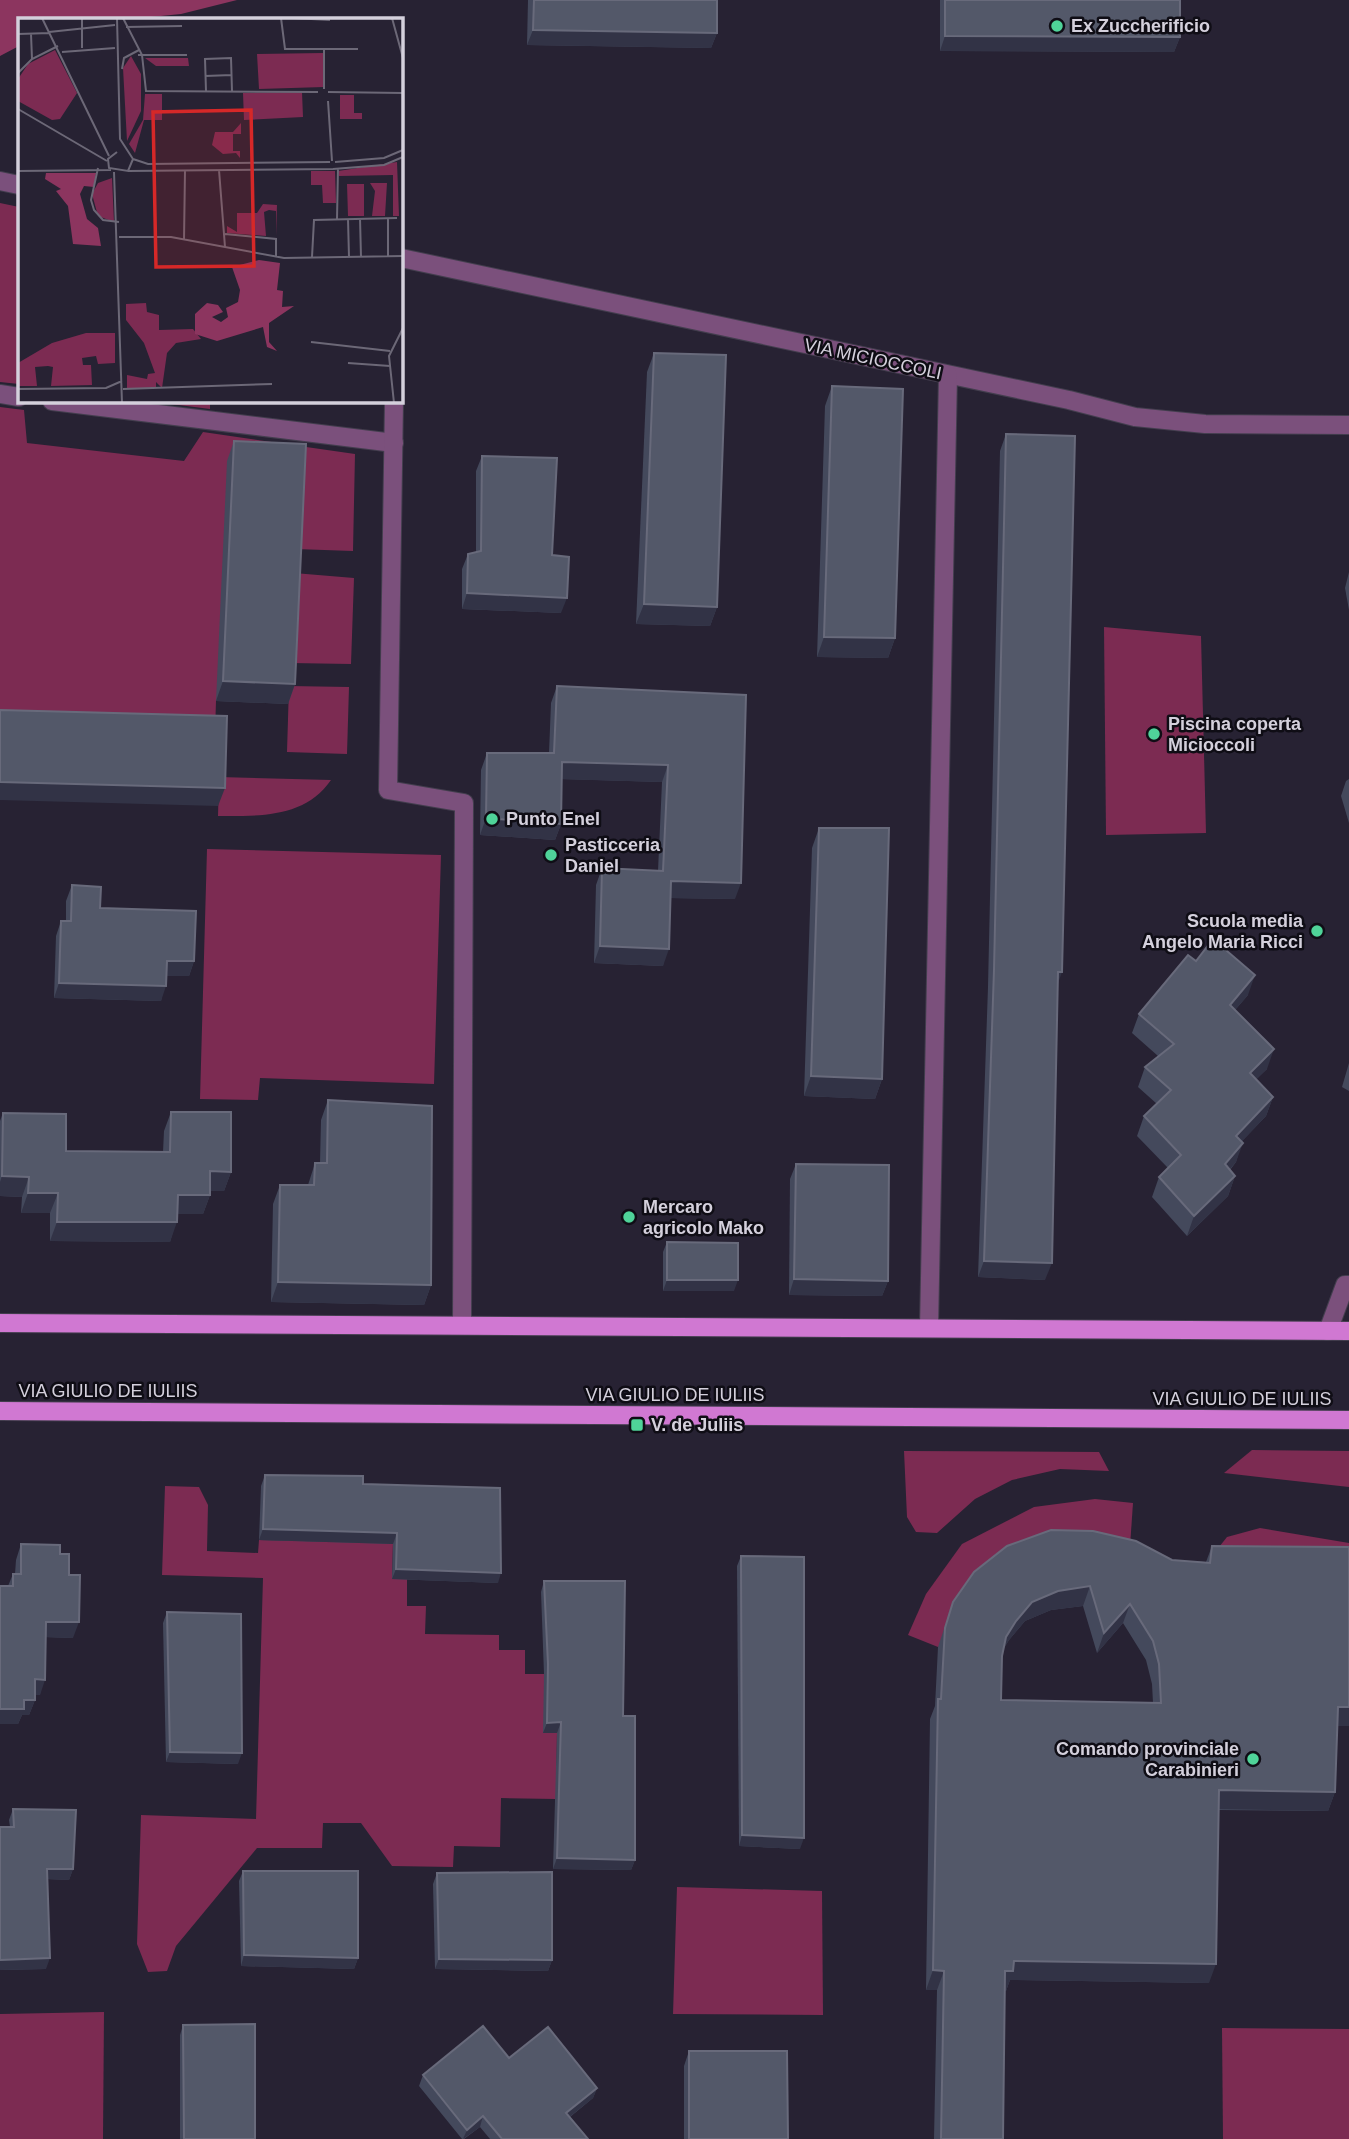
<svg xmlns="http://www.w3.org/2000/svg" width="1349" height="2139" font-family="Helvetica,sans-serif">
<rect width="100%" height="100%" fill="#272233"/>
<g fill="#7c2b52">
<polygon points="0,203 19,207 19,384 0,382"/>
<polygon points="148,401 210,401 210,409"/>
<polygon points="0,407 24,410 27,443 184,461 203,432 355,454 353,551 295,549 216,701 215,733 0,728"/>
<polygon points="294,573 354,578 351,664 290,663"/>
<polygon points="1104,627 1201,636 1206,833 1106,835"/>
<polygon points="289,686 349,687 347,754 287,752"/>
<path d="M219,777L331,780C305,818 260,816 218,816Z"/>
<polygon points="207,849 441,855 434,1084 260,1078 258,1100 200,1099"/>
<polygon points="1252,1450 1349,1451 1349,1487 1224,1473"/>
<polygon points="904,1451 1099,1452 1109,1471 1060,1469 1012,1480 975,1499 937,1533 916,1532 907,1517"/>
<polygon points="165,1486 199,1487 208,1505 207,1551 258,1553 259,1540 393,1543 392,1579 407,1579 407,1606 426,1606 425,1634 499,1635 499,1650 525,1650 525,1674 544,1674 544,1733 557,1733 556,1799 501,1798 500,1847 454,1846 453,1867 392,1866 361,1823 323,1823 322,1848 257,1848 176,1946 167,1971 148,1972 137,1944 141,1815 256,1819 263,1578 162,1575"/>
<polygon points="1095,1499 1133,1503 1129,1561 938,1647 908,1635 926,1594 962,1544 1034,1507"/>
<polygon points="1260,1528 1349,1543 1349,1566 1204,1566 1227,1537"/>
<polygon points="677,1887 822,1891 823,2015 673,2014"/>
<polygon points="104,2012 103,2139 0,2139 0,2014"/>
<polygon points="1222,2028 1349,2029 1349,2139 1223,2139"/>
</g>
<polygon fill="#8c355f" points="0,0 237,0 181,14 131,19 19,19 19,46 0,56"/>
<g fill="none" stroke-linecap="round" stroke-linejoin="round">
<g stroke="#433e4e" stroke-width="20">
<g id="minor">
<polyline points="0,181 19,185"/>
<polyline points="401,258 1069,400 1135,417 1205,424 1349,425"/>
<polyline points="0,394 19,397"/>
<polyline points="52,401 394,443"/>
<polyline points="394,401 388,790 464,803 462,1325"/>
<polyline points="929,1328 948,375"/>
<polyline points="1328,1331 1345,1285 1349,1285"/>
</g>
</g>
<g stroke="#433e4e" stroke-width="20">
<g id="major">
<polyline points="0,1323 1349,1331"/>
<polyline points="0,1411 1349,1420"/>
</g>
</g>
<use href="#minor" stroke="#7b507c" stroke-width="18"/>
<use href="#major" stroke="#d078d2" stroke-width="18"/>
</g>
<g fill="#44495c" fill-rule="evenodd">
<polygon points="528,0 717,0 717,33 711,48 527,45"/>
<polygon points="940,0 1180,0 1180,37 1174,52 940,51"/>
<polygon points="654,353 717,607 710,626 636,624 647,372"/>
<polygon points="832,386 895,638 888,658 817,657 825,406"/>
<polygon points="1006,434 1058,984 1045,1280 978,1277 988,987 1000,451"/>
<polygon points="234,441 295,684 288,704 216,701 227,461"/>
<polygon points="482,456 552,555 561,613 462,609 462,569 468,554 476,552 476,471"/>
<polygon points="1349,572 1349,610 1345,588"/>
<polygon points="557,686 746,695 735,899 671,898 663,966 594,963 596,885 602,868 658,871 662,782 562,779 561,824 555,840 480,835 481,770 487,753 549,753 551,703"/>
<polygon points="1349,779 1349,823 1341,796 1346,781"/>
<polygon points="819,828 882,1079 875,1099 804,1096 812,848"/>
<polygon points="72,885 100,908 194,961 189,976 166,976 161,1001 54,998 56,936 61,921 66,921 66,901"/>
<polygon points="1248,995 1235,1010 1267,1069 1256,1079 1273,1097 1266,1116 1242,1141 1236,1162 1230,1170 1235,1176 1228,1196 1187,1236 1152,1197 1159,1177 1168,1168 1137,1136 1144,1116 1157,1104 1138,1087 1145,1067 1158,1056 1132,1033 1139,1014"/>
<polygon points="1349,1063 1349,1091 1342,1087"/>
<polygon points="328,1100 431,1285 424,1305 271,1302 273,1204 280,1185 308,1185 315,1163 320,1163 321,1120"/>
<polygon points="171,1112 231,1172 224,1191 210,1191 210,1195 203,1214 178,1214 170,1242 50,1241 50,1213 21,1213 22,1197 0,1196 0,1121 3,1113 66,1151 163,1152 164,1131"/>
<polygon points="796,1164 888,1281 882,1296 789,1295 790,1179"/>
<polygon points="667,1242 734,1291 663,1291 663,1252"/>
<polygon points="265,1475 363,1484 498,1583 392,1579 393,1544 259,1540 261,1486"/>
<polygon points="21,1544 60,1554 69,1575 73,1638 46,1637 40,1695 35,1695 35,1700 29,1715 22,1715 18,1724 8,1586 13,1574 15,1574 16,1560"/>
<path d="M1212,1546L1349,1726H1337L1335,1792L1328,1811L1219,1810L1209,1983L1010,1980L1006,1991H1005L1003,2139H934L937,1990H926L930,1719L935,1706L938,1647L953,1602L1172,1560L1206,1562ZM1083,1606L1097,1653L1123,1623L1146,1660L1152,1684L1153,1703L1001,1700L1002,1656L1003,1649L1009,1640L1025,1621L1051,1610Z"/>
<polygon points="741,1556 800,1849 739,1846 737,1566"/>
<polygon points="544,1581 623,1716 635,1860 631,1870 553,1869 557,1733 543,1733 544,1674 541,1592"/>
<polygon points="167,1612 238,1764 166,1762 163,1623"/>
<polygon points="13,1809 73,1869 69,1880 48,1879 46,1969 0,1970 0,1827 10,1827 9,1820"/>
<polygon points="243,1871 358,1958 354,1969 241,1966 239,1881"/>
<polygon points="437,1873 552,1960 548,1971 435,1969 433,1884"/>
<polygon points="183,2025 255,2139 180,2139 180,2035"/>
<polygon points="689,2051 788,2139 684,2139 684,2066"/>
<polygon points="509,2058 597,2088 593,2098 570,2117 588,2139 490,2139 480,2127 464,2139 462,2139 419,2086 423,2075"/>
</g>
<g fill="#323346">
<polygon points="533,30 717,33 711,48 527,45"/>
<polygon points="945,36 1180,37 1174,52 940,51"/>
<polygon points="467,593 567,598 561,613 462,609"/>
<polygon points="644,604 717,607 710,626 636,624"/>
<polygon points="824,637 895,638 888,658 817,657"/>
<polygon points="223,681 295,684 288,704 216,701"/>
<polygon points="562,762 668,765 662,782 556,779"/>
<polygon points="0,782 225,788 218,806 0,800"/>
<polygon points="486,818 561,824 555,840 480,835"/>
<polygon points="671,881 741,883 735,899 665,898"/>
<polygon points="600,946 669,949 663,966 594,963"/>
<polygon points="167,961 194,961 189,976 161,976"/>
<polygon points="1058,972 1062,972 1056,989"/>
<polygon points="1255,975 1248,995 1223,1024 1230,1005"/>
<polygon points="59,983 166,986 161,1001 54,998"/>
<polygon points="1274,1049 1267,1069 1243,1093 1250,1073"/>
<polygon points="811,1076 882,1079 875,1099 804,1096"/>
<polygon points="1273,1097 1266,1116 1229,1155 1236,1136"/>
<polygon points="1243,1143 1236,1162 1218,1183 1225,1164"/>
<polygon points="210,1171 231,1172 224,1191 203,1191"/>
<polygon points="2,1176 29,1177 22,1197 0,1196 0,1182"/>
<polygon points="1235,1176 1228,1196 1187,1236 1194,1216"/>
<polygon points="28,1193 58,1193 50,1213 21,1213"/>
<polygon points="178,1195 210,1195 203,1214 171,1214"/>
<polygon points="57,1222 177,1222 170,1242 50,1241"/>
<polygon points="984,1261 1052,1263 1045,1280 978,1277"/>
<polygon points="794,1279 888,1281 882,1296 789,1295"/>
<polygon points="667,1280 738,1280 734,1291 663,1291"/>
<polygon points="278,1282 431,1285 424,1305 271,1302"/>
<polygon points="263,1529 397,1533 393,1544 259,1540"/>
<polygon points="396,1569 501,1573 498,1583 392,1579"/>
<polygon points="1090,1586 1083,1606 1051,1610 1025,1621 1009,1640 999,1657 1006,1637 1016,1621 1032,1602 1058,1591"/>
<polygon points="1130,1604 1123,1623 1097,1653 1104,1633"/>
<polygon points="46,1622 79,1622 73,1638 40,1637"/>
<polygon points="35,1679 45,1680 40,1695 30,1695"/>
<polygon points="24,1700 35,1700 29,1715 22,1715 18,1724 0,1724 0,1709"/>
<polygon points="1338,1707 1349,1707 1349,1726 1331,1726"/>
<polygon points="561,1722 557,1733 543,1733 547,1723"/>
<polygon points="170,1752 242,1753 238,1764 166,1762"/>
<polygon points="1219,1790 1335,1792 1328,1811 1212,1809"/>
<polygon points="742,1835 804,1838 800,1849 739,1846"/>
<polygon points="557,1858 635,1860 631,1870 553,1869"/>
<polygon points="47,1869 73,1869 69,1880 44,1879"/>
<polygon points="244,1955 358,1958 354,1969 241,1966"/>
<polygon points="50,1958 46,1969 0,1970 0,1960"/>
<polygon points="439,1959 552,1960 548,1971 435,1969"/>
<polygon points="1014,1961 1216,1964 1209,1983 1010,1980 1006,1991 998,1991 1005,1971"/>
<polygon points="933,1970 944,1971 937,1990 926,1990"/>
<polygon points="597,2088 593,2098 562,2123 566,2113"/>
<polygon points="483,2116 480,2127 463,2139 467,2130"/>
</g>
<g fill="#535869" stroke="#686a7b" stroke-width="2" fill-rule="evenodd">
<polygon points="534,0 717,0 717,33 533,30"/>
<polygon points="945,0 1180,0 1180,37 945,36"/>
<polygon points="401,24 402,102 401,102"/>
<polygon points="654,353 726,355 717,607 644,604"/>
<polygon points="832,386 903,389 895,638 824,637"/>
<polygon points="1006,434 1075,436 1062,972 1058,972 1052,1263 984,1261 994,970"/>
<polygon points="234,441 306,444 295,684 223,681"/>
<polygon points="482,456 557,458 552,555 569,557 567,598 467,593 468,554 481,551"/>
<polygon points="557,686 746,695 741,883 671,881 669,949 600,946 602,868 663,871 668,765 562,762 561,824 486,818 487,753 554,753"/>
<polygon points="0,710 227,716 225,788 0,782"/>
<polygon points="819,828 889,828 882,1079 811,1076"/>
<polygon points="72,885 101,887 100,908 196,911 194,961 167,961 166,986 59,983 61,921 71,921"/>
<polygon points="1213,939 1255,975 1230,1005 1274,1049 1250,1073 1273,1097 1236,1136 1243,1143 1225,1164 1235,1176 1194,1216 1159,1177 1181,1155 1144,1116 1171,1090 1145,1067 1174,1044 1139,1014 1188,955 1196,961"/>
<polygon points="328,1100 432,1106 431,1285 278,1282 280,1185 314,1185 315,1163 327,1163"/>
<polygon points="171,1112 231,1112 231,1172 210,1171 210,1195 178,1195 177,1222 57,1222 58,1193 28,1193 29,1177 2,1176 3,1113 66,1114 66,1151 170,1152"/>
<polygon points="796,1164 889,1165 888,1281 794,1279"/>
<polygon points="667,1242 738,1243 738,1280 667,1280"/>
<polygon points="265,1475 363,1476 363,1484 500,1488 501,1573 396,1569 397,1533 263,1529"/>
<path d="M1051,1530L1093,1531L1136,1541L1172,1560L1210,1563L1212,1546L1349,1547V1707H1338L1335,1792L1219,1790L1216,1964L1014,1961L1013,1971H1005L1003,2139H941L944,1971L933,1970L938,1699H941L945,1628L953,1602L974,1572L1007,1546ZM1090,1586L1104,1633L1130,1604L1153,1641L1159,1664L1161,1703L1001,1700L1002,1656L1006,1637L1016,1621L1032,1602L1058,1591Z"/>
<polygon points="21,1544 60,1545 60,1554 69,1554 69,1575 80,1575 79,1622 46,1622 45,1680 35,1679 35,1700 24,1700 24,1709 0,1709 0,1586 13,1586 13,1574 21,1574"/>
<polygon points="741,1556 804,1557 804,1838 742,1835"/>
<polygon points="544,1581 625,1581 623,1716 635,1716 635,1860 557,1858 561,1722 547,1723 548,1664"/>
<polygon points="167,1612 241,1614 242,1753 170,1752"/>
<polygon points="13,1809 76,1810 73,1869 47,1869 50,1958 0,1960 0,1827 14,1827"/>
<polygon points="243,1871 358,1871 358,1958 244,1955"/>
<polygon points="552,1872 552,1960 439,1959 437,1873"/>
<polygon points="255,2024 255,2139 184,2139 183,2025"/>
<polygon points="483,2026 509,2058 548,2027 597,2088 566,2113 588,2139 502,2139 483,2116 467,2130 423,2075"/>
<polygon points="689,2051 787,2051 788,2139 689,2139"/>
</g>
<g fill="#4fd399" stroke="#0f0d15" stroke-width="2.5">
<circle cx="1057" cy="26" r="7"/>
<circle cx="1154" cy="734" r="7"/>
<circle cx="492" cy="819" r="7"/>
<circle cx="551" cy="855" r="7"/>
<circle cx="1317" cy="931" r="7"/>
<circle cx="629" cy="1217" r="7"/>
<rect x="630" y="1418" width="14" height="14" rx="3.5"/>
<circle cx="1253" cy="1759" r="7"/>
</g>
<g text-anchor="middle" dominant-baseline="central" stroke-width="5" stroke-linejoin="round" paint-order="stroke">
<g font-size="18" font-weight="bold" fill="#d4d0dc" stroke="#0f0d15" text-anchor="start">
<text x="1071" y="26">Ex Zuccherificio</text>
<text x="1168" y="724">Piscina coperta<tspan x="1168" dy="21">Micioccoli</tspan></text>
<text x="506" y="819">Punto Enel</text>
<text x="565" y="845">Pasticceria<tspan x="565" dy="21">Daniel</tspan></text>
<text x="1303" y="921" text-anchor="end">Scuola media<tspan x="1303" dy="21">Angelo Maria Ricci</tspan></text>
<text x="643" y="1207">Mercaro<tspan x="643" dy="21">agricolo Mako</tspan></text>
<text x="651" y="1425">V. de Juliis</text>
<text x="1239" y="1749" text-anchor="end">Comando provinciale<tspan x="1239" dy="21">Carabinieri</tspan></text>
</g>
<g font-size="18" fill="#d4d0dc" stroke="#0f0d15">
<text transform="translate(873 359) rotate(12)">VIA MICIOCCOLI</text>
<text x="108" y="1391">VIA GIULIO DE IULIIS</text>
<text x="675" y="1395">VIA GIULIO DE IULIIS</text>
<text x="1242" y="1399">VIA GIULIO DE IULIIS</text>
</g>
</g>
<g transform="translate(18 18)">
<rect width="385" height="385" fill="#272233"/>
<path d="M37,32L59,75L42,101L34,102L0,83V61L10,46ZM305,35L306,69L241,71L239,36ZM113,38L123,56V93L109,123L105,50ZM127,40H170L171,48H138ZM284,74L285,99L226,102L225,75ZM127,76H144V102H126L117,135L111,126L125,102ZM322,77H336V95H344V101H322ZM223,105V116H215V133H222V140L218,135L205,136L194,127L197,114H215ZM379,144L381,198H375V157L321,158L320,153ZM293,153H317L318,185H305L304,167H293ZM94,160L96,204L80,198L74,176L80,165ZM352,165H369L367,198H354L357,173ZM329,166H346V198H330ZM245,186L259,187L258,218V193L251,192L246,194L248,218L209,215V208L219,214V195H239ZM128,285L129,294L141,297V312L175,311L183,321L158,325L149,335L144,370L138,364V370H109V357L129,361L130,356L137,355L126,325L108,302V286ZM68,315H97V345L80,346L78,338L64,340L65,347H73L74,367L33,368L35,349L30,348L17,349L19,368H0V345L34,325Z" fill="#7c2b52"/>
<path d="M28,155H78L76,169L66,168L62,176L69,201L80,210L83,228L55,226L50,188L38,173L43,171L27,161ZM241,242L262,245L259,272L265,273L264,289L276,288L251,305V324L259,333L249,329L245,309L199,323L177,316V296L189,285L200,287L205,294L194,299L203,304L210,299L208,290L220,284L222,272L214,249Z" fill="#8c355f"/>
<path fill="none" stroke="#6c6877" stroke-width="2" d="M24,0L91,138M64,0V30M105,0L124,37L128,73L300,74M263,0L267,31H340M274,0L312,2M374,0L385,40M108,9L164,8M31,14L97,7M0,16L32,15M13,16L14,41M306,32V71M44,34L97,30M120,37H169M104,51L106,40L121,32M0,55L14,41L40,28M187,58L214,57M188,73L187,41L213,40L214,73M310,74L385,75M310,83L314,143M0,91L89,143M99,134L90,141L91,150L110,153L115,141L102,121L99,0M115,141L130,146L312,144M317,144L366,140L385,132M80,150L73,182L76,192L85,202L101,204M201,152L207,229M0,153L93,152M110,153L315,151L366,147L385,139M96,154L104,385M342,200L343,239M370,200V239M319,201L320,150M330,201L331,239M207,216L258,221V238M101,219H153L266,240L385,238M166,222L167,152M294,239L296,202L379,200M293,324L372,333M330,345L372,348M0,371L88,370L104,363M105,371L254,366M376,385L371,338L385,310"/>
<path fill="#d62828" fill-opacity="0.15" stroke="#d62828" stroke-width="3.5" d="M233,92L236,248L138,249L135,94Z"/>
<rect width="385" height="385" fill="none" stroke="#d4d0dc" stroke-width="3.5"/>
</g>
</svg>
